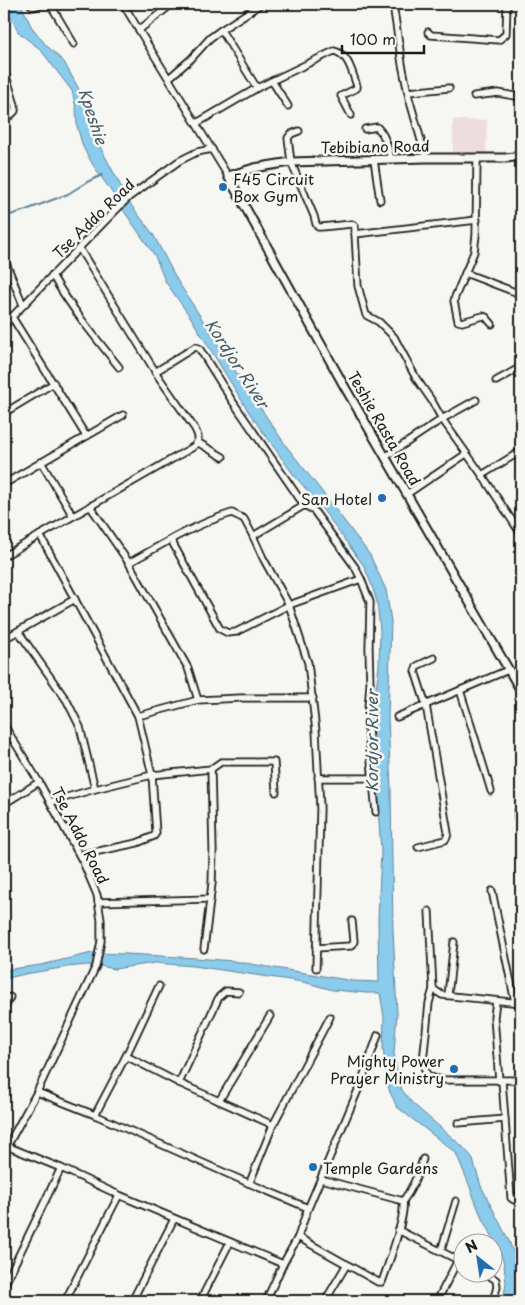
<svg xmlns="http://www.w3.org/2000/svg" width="525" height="1305" font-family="'Playpen Sans',sans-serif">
<rect width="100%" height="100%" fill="#f6f6f2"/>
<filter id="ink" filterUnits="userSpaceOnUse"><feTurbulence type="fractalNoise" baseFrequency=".02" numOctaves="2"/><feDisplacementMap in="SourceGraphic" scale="10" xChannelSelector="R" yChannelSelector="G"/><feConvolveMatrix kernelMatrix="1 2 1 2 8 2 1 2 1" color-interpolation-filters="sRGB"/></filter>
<g filter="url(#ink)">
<polygon fill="#eedde0" points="453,120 487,120 486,153 453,153"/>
<polygon fill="#8bcbec" stroke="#5f8599" points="4,4 21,4 31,26 45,44 64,62 81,93 98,143 131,205 153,234 177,280 236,372 287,447 327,498 370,555 386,590 391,621 388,717 391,790 393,930 397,1013 394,1053 398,1077 402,1090 412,1103 462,1146 472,1157 481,1186 509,1241 517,1261 514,1301 503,1301 506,1283 504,1264 500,1251 479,1211 468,1182 456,1153 397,1107 389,1090 383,1049 384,1017 380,993 367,993 333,990 303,982 194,966 155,963 114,969 101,966 87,965 67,967 25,974 4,979 4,970 41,965 92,953 127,954 196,958 233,961 353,981 379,982 378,919 381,851 372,720 379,666 380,630 377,602 372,586 364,566 317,502 293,474 250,414 191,318 165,281 155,256 121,207 109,188 93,165 83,147 77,126 76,108 72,91 40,49 19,33"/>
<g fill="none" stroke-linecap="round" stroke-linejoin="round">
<polyline stroke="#5f8599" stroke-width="2" points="4,217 26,210 68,194 87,182 102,175"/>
<g stroke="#1c1c1c" stroke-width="9">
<g id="minor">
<polyline points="30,4 34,7 42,4"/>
<polyline points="50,4 74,44"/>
<polyline points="123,4 228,176"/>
<polyline points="393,4 402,64 409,98 426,158"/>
<polyline points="139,30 172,4"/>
<polyline points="221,30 257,88"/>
<polyline points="428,32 431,35 499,40 506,34 507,4"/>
<polyline points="4,69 15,105 15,111 10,116 4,117"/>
<polyline points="169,78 191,59 210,38 221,30 258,6 260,4"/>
<polyline points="272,81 288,106"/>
<polyline points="408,92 449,88"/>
<polyline points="474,96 498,93 521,97"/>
<path d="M197,123L257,88L334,51C349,54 352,73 357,86V88L341,96L351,115"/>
<path d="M365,129L377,127C386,136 388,148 391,159"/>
<polyline points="299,131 291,134 288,138 291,162 314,216 316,224 318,227 321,227 352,224 355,226 355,234"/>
<polyline points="477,159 476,235 474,252 455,297 454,301 458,321 462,322 483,316 486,317 492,324"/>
<polyline points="374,160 380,200"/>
<polyline points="477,220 355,234 358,286 366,315 379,322 394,337 416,378 432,401 442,419 482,475 521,534"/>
<polyline points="4,258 23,305"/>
<polyline points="465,273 515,292 521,292"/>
<path d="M52,275C71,308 95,337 119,367"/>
<polyline points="12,317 86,436"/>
<polyline points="4,325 114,212 129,197 179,161 197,152 212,149"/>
<polyline points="155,372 195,347 199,348 231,399 299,498 305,505 314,511 355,567 361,579 370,602 369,648 370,685 367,720 376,812"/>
<polyline points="496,381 521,367"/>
<polyline points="4,413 54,383"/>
<polyline points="197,442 223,457"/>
<polyline points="385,457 442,419 476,400"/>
<polyline points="41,462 73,516"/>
<polyline points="482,475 521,451"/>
<polyline points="4,484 123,415"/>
<polyline points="407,494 466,454"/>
<polyline points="90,506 129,563 188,668 198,700"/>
<polyline points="40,535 138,716 152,775 156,833 154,836 137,843 80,855"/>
<polyline points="253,536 305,505"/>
<polyline points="171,540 220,629 228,633 236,632 289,605 361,579"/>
<path d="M4,556L193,447C200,440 199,437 195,429L158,376L79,248"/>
<path d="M129,563C162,544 196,524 232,513L244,519L253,536L263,558L289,605L308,663L316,731L320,808L316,968"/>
<polyline points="18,631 67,701 80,727 95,789"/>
<polyline points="4,639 75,599"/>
<polyline points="460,690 475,738 491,791"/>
<polyline points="138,716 198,700 241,698 313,698"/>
<polyline points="397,717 508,670"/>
<polyline points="4,725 39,782 83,862 97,895 101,920 101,941 96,966 37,1092 4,1152"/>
<polyline points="318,778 373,778"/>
<polyline points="50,802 95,789 152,775 211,769 221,762 274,762 276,792"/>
<polyline points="4,804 39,782"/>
<path d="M521,808C515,813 518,819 521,826"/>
<polyline points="418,847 445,840 447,837 448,833 426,705 415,671 417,666 434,658"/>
<polyline points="492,891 515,1002"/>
<polyline points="98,902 210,899"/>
<polyline points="429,911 433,989 442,995 521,1003"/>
<polyline points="316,948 351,946 353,944 354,941 352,921"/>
<polyline points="204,949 212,884 213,850 211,769"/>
<path d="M433,989L429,1003L423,1062C425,1077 430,1078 444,1080H521"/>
<polyline points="448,995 454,942"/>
<polyline points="496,1001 494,1017 499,1081"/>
<polyline points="4,1010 10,997"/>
<polyline points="126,1056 179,1083 273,1125"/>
<polyline points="502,1081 511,1198 514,1200 521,1192"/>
<polyline points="179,1083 219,997 226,991 239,992"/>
<polyline points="37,1092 95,1115 246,1182 308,1208"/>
<polyline points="219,1101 270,1016"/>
<polyline points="95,1115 126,1056 159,986"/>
<polyline points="458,1123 505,1119"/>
<polyline points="4,1145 61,1168 119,1195 283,1264"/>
<polyline points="248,1183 250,1182 273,1125 330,1017"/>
<path d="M403,1201C413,1188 418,1175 423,1159"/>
<polyline points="398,1230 462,1262"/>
<path d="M298,1237L378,1282H382C388,1265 406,1217 403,1201L321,1179"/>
<polyline points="441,1251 456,1201"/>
<polyline points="484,1272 496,1280 497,1287 493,1301"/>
<polyline points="4,1286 61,1168"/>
<polyline points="65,1301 119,1195"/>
<polyline points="132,1301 174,1219"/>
<polyline points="200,1301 230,1242"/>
<polyline points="266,1301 283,1264 298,1237 307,1211 361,1083 378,1035"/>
<polyline points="325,1301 347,1264"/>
<polyline points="437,1301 458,1260"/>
</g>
</g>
<g stroke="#1c1c1c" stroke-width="11">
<polyline id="major" points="521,151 515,157 505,158 426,158 291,162 254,168 228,176 343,384 521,691"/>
</g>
<use href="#minor" stroke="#f6f6f2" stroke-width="5.5"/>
<use href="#major" stroke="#f6f6f2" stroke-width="7"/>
</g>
</g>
<g fill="#1f6fb2" stroke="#f6f6f2" stroke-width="2">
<circle cx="223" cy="187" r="5"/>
<circle cx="382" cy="498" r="5"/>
<circle cx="454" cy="1069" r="5"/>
<circle cx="313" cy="1167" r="5"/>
</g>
<g text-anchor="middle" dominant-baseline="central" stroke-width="5" stroke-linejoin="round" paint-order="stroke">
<g font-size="15" fill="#1c1c1c" stroke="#f6f6f2">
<text transform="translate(375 146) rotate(-1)">Tebibiano Road</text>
<text transform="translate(93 218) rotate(-44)">Tse Addo Road</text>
<text transform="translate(385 428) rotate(60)">Teshie Rasta Road</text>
<text transform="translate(81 835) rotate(63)">Tse Addo Road</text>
</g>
<g font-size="15" fill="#1c1c1c" stroke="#f6f6f2" text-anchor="start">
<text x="233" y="178">F45 Circuit<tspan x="233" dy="17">Box Gym</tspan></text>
<text x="372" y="498" text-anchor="end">San Hotel</text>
<text x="444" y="1060" text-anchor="end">Mighty Power<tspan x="444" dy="17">Prayer Ministry</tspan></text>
<text x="323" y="1167">Temple Gardens</text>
</g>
<g font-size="16" font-style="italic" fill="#435965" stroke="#f6f6f2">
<text transform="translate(94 116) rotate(72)">Kpeshie</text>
<text transform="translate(238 363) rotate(57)">Kordjor River</text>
<text transform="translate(371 741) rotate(-90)">Kordjor River</text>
</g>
</g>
<rect width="525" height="1305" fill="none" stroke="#f6f6f2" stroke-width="20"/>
<rect x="10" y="10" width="505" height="1285" fill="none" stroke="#1c1c1c" stroke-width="2" filter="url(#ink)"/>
<g transform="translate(478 1258) rotate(330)"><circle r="24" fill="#f6f6f2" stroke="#9f9f9c"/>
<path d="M0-4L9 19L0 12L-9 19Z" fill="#1f6fb2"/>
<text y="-8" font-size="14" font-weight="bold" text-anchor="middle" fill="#1c1c1c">N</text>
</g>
<path d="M342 45v8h82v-8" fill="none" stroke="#1c1c1c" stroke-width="2.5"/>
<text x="350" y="45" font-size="15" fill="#1c1c1c" stroke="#f6f6f2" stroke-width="4" paint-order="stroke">100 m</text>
</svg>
